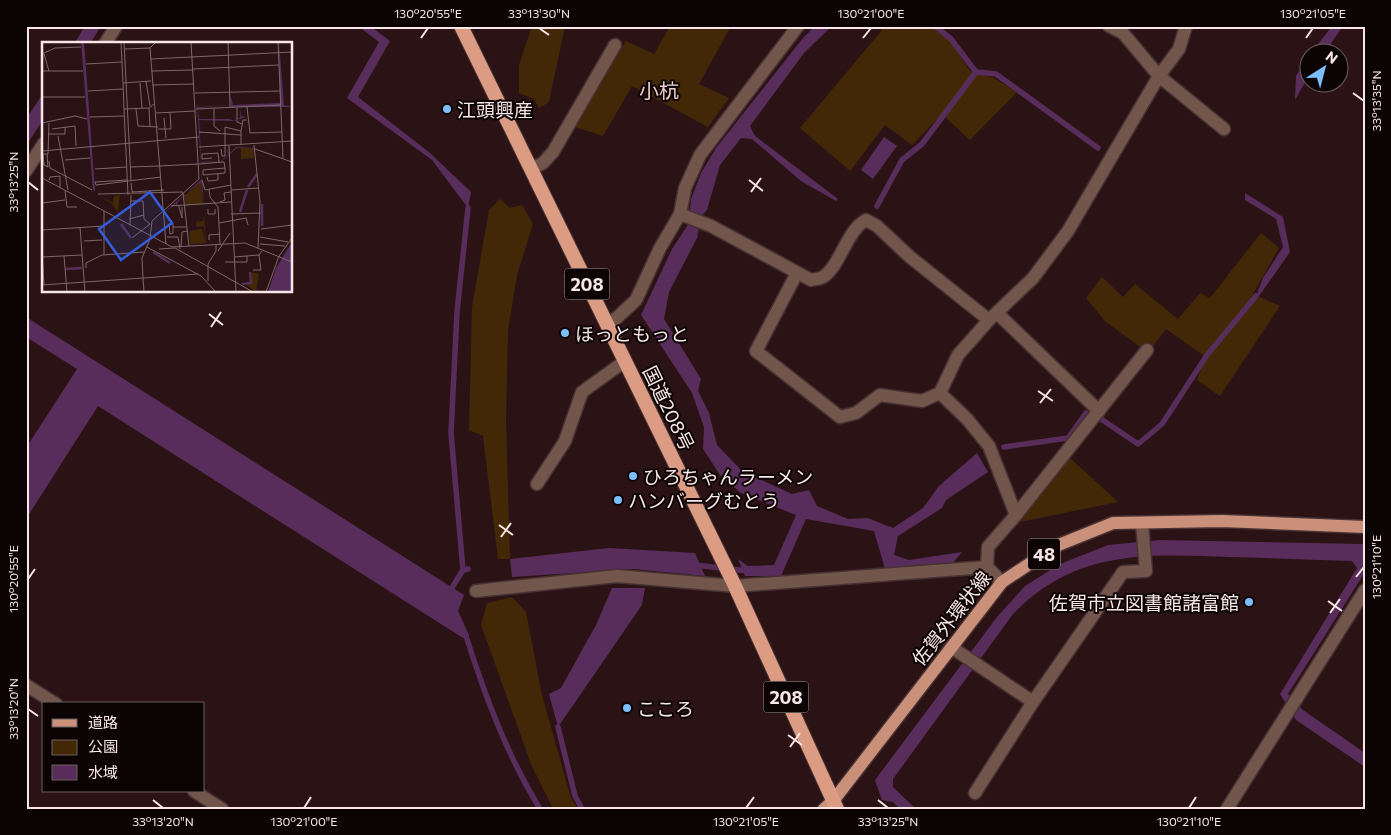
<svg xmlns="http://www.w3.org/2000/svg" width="1391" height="835" font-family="Commissioner,'Noto Sans JP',sans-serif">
<rect width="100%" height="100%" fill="#2b1315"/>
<g fill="#422806">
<polygon points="532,26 565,26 549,102 539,108 534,99 519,93 519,65"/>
<polygon points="670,26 731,26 699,84 729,98 708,127 632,86 603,136 575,127 626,41 654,54"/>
<polygon points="877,26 931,26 950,41 971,72 994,78 1017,92 970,140 942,114 912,145 885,125 850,171 800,128 882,30"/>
<polygon points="500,199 510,208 522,205 533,224 517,275 508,330 506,420 510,559 498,559 483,436 469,430 472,307 489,210"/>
<polygon points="1261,233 1279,248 1253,294 1280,306 1220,396 1197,380 1206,357 1166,329 1148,353 1105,321 1086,298 1102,277 1123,297 1135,284 1178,319 1200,293 1210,298"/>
<polygon points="1069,457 1118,502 1020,522"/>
<polygon points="512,597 526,612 542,695 571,798 578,809 553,809 531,764 481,625 487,603"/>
</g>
<g fill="#582d5b">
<polygon points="85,26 101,26 90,44 74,44"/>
<polygon points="358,26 370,26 390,41 358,97 430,153 471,192 468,208 432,160 347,98 379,42"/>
<polygon points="815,26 832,26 804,53 750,126 755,136 838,199 836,201 801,181 752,139 741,138 720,165 707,210 701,217 697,238 669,292 664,319 701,379 698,391 709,413 717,445 742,471 792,494 809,490 817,506 848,519 868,518 893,528 923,508 939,486 977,453 988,472 946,500 942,508 898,536 894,555 909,560 962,552 952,564 885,569 874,531 806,519 781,576 745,576 738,559 748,566 774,565 796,515 741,493 720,475 703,449 704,427 692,393 641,315 672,249 689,223 691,199 701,173 716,148 803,38"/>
<polygon points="1332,26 1343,26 1325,52 1312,52"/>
<polygon points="1308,57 1308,77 1295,100 1296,76"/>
<polygon points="44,92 44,118 26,146 26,119"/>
<polygon points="884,137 897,146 873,179 861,170"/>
<polygon points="1245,193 1283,217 1290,252 1259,296 1256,296 1263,278 1283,247 1276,219 1245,200"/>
<polygon points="26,317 464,595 458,611 469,635 463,638 98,406 26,519 26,448 77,369 26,337"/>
<path d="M1160,540L1365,544V572L1288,694L1303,710L1365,753V767L1296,720L1280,694L1357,568L1352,561C1311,560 1270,558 1230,557C1146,554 1076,549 1013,614L893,779V787L916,809H900L893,802L882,800L875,780L997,617L1025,586L1060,564L1108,545Z"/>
<polygon points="609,548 695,553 705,576 634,569 512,577 510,559"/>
<polygon points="612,588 645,588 642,605 558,727 549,694 561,688 596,625"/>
</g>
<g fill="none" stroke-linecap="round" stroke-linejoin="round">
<g stroke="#582d5b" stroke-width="5.5">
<polyline points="935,26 951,39 976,72 996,74 1098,148"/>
<polyline points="877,206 902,160 922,144 976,72"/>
<polyline points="1101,419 1138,444 1162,424 1207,355 1256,296"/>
<polyline points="1004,447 1068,438 1086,413"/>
<polyline points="695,565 748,571"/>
<polyline points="463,570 451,433 457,312 468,208"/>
<polyline points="448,594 463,570 468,569"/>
<path d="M462,631L466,636C485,696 507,755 540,809"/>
<polyline points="558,727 575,796 582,809"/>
</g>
<g stroke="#483133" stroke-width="15">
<g id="minor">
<polyline points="1186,26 1179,49 1159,76 1224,129"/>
<polyline points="105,44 116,26"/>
<polyline points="531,169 543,163 553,152 615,45"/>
<polyline points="26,171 44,143"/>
<path d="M680,214L711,226L811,280C814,279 820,279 823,277C841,265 846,231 866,220L877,226L910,257L989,320"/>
<polyline points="797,273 756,351 840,417 856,413 880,395 922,401 940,393"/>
<polyline points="997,313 1099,411"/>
<polyline points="608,326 636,300 660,248 680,214 685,188 700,155 798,26"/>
<polyline points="537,484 565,441 582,392 625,361"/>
<polyline points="1016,515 1147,350"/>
<polyline points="987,567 988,547 1016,515 989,446 967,419 940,393 958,355 989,320 1033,278 1068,231 1159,76 1123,33 1109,26"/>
<polyline points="476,591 617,576 735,586 987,567 1002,582"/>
<polyline points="951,647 1033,702 975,793"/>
<polyline points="26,685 56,704"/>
<polyline points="1033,702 1123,572 1146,571 1142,523"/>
<polyline points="194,791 222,809"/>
<polyline points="1227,809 1365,590"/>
</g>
</g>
<g stroke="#483133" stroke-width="15">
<polyline id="primary" points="824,809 833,801 1002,582 1056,546 1113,523 1222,521 1365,527"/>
</g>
<g stroke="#483133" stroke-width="16">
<polyline id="trunk" points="461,26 735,586 837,809"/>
</g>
<use href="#minor" stroke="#72554b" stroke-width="12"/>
<use href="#primary" stroke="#ca907a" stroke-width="12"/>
<use href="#trunk" stroke="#dc9c83" stroke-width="14"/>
</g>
<path fill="none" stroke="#f9e7e8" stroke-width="2" d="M539,28L549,35M421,38L428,28M863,38L871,28M1306,38L1313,28M1353,93L1364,101M749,180L763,191M28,182L38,190M751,192L761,178M209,314L223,325M211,327L221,312M1038,391L1053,401M1040,403L1051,389M499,525L513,535M501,537L511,523M1356,577L1364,567M28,579L35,569M1328,601L1342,611M1330,613L1340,599M28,709L38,716M788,735L802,745M790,747L800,733M153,800L163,808M878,800L888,808M304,808L311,797M746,808L754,797M1189,808L1196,797"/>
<g fill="#7cbef9" stroke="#0c0404" stroke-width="2">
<circle cx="447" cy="109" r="5"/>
<circle cx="565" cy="333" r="5"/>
<circle cx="633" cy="476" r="5"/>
<circle cx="618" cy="500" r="5"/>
<circle cx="1249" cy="602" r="5"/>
<circle cx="627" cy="708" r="5"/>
</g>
<g text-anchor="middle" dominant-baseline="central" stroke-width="4" stroke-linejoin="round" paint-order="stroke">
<g fill="#0c0404" stroke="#b2a3a4" stroke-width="1">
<rect x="564.5" y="268.5" width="45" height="31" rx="4"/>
<rect x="1028" y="538.5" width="32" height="31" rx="4"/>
<rect x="763.5" y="681.5" width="45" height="31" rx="4"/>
</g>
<g font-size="18" font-weight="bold" fill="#f9e7e8">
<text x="587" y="284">208</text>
<text x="1044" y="554">48</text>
<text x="786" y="697">208</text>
</g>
<g font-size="19" fill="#f9e7e8" stroke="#0c0404" text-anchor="start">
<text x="457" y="109">江頭興産</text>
<text x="575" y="333">ほっともっと</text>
<text x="643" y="476">ひろちゃんラーメン</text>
<text x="628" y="500">ハンバーグむとう</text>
<text x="1239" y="602" text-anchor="end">佐賀市立図書館諸富館</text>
<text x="637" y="708">こころ</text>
</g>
<g font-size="19" fill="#f9e7e8" stroke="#0c0404">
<text transform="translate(669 408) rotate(64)">国道208号</text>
<text transform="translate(951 618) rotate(-52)">佐賀外環状線</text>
</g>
<g font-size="20" fill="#f1cdce" stroke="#0c0404">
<text x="659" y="90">小杭</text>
</g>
</g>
<g transform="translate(42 42)">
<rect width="250" height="250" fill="#2b1315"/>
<path d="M199,106H211L212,116L199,117ZM159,140L161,162L144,163L143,153ZM54,151L71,161L72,154L78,153L76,169L80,176L70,162ZM162,173L164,201L148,202L147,189L160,187L163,199L162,184L155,185L154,180L161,179ZM207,230L217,232L214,250L204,242L208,241Z" fill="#422806"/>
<path d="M39,0H42L53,149L51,148ZM237,0L242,63L250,65H189L188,51L191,63L238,61ZM155,61L156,65L188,63L156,66L157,77H187L193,79L194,76H198L199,65V74L204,75L198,77L194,76V79L157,78L158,90H179L158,91L159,120L179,119L186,113L185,106H176H185L187,112L194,105H211L213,115L210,105L195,106L180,119L159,121L160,135L162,162L159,140L143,152L144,162L142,153L135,161L136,164L143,163L136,165L134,162L123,170L160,137ZM250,200V250H226L234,226Z" fill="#582d5b"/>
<path fill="none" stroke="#582d5b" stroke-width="2.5" d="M206,145L215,132M220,162V184M198,170L205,148M79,182L89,196M111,210L128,221M24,227L40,226M200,242L209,241L208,230"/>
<path fill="none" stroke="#7d6869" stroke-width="1" d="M79,0L81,41M82,0L89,138M186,0L188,65M236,0L241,116M108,6L124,202M83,7L108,6L114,0M0,12L13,6L39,5M2,12L7,29M109,17L250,10M44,22L80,20M151,27L237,23M0,29H41M109,29L151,28M104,39L108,64M98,41L100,66M110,43L152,42M46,49L81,47M153,51L238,49M0,55H43M205,65L208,91L240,90M107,66L108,85M172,66V84L178,89M195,66V80L200,82M82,67L81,41L109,39M94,67L96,84L116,85M154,67L239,63M114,71L153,69M48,75L82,74M122,76L124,96M0,81L33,74L45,77M10,87L33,84L34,104M116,87H129L128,70M199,89L201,78H205M157,90L199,93M6,92H23V85M16,94L26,148M212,103L218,160L216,206M187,104L194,250M157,105L250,99M179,107L180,114H183V85L199,89V103M213,107L250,120M0,109L157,95M5,112L6,125L2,123L1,112H6L7,81M170,116L160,117V112L176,111L177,120M23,118L48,116M7,119L8,126L50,148M182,120L183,126V131L161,133V128L183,126M157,122L182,120M118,124L156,122M88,125L118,124M53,127L85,125M165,135L166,139L176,138V132M0,136L130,205L203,201L250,220M7,138L8,135L18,134V146M160,138L163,148L189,143M89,141L90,150L122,148M54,143L119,135M54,143L53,140L85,138M167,148L168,155L176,165L178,202M189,148L217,146M23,149L25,165H35M141,151L147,204M56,152L141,150M86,153L82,67L107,66L112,62M89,159H101L102,177L108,182M178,160L183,158L182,151L189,150M0,161L23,158M129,164L189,160M137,165L140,176V165M166,167V172H173V167M189,172L219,171M87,177L102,173M177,181L204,176L206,183M88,183L89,153M38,185L43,250M131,185V191L128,192L127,182H131V185H145M219,187L250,183M0,188L62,184V169M125,195H136L138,207M218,195L246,200M90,196L108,182M167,198V193L178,192M42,199L60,198M218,202L243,204M139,204L140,190L146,189M105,205L159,234L174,250M117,207L133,206L211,250M176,209L188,191M0,211L2,242M62,212V184M22,214L25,250M237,214L250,196M0,215L40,213M192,215L217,213M183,220H205V214M44,226V221L60,213L102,210M211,228H219L217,213L220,209M166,239V222L174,209V203M0,243L101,236L100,216L108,197L110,179L157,137L149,0M102,250L101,236L156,232M224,250L237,214"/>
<path fill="#335dda" fill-opacity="0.15" stroke="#335dda" stroke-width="2.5" d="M108,150L130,181L79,218L57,187Z"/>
<rect width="250" height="250" fill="none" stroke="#f9e7e8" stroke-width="2.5"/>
</g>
<rect width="1391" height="835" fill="none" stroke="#0c0404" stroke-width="55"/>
<rect x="42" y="702" width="162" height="90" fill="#0c0404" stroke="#6b5f5f"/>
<rect x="52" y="719" width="25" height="8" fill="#ca907a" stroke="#6b5f5f"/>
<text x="88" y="728" font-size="15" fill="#f9e7e8">道路</text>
<rect x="52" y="740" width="25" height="15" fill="#422806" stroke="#6b5f5f"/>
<text x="88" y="752" font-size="15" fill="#f9e7e8">公園</text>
<rect x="52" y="765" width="25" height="15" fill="#582d5b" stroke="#6b5f5f"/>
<text x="88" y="778" font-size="15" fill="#f9e7e8">水域</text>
<g transform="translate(1324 68) rotate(36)"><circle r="24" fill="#0c0404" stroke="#6b5f5f"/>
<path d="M0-4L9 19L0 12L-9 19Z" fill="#7cbef9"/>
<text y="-8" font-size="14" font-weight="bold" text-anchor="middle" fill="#f9e7e8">N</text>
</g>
<rect x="28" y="28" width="1336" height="780" fill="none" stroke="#f9e7e8" stroke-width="2"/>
<g font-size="12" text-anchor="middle" fill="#f9e7e8">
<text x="428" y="18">130°20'55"E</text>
<text x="539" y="18">33°13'30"N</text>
<text x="871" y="18">130°21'00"E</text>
<text x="1313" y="18">130°21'05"E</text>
<text transform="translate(1377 101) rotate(-90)" y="4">33°13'35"N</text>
<text transform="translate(14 182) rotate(-90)" y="4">33°13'25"N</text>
<text transform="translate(1377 567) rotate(-90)" y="4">130°21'10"E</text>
<text transform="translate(14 579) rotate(-90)" y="4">130°20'55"E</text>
<text transform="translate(14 709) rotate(-90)" y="4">33°13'20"N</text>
<text x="163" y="826">33°13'20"N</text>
<text x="304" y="826">130°21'00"E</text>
<text x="746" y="826">130°21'05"E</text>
<text x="888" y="826">33°13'25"N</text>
<text x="1189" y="826">130°21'10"E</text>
</g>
</svg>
